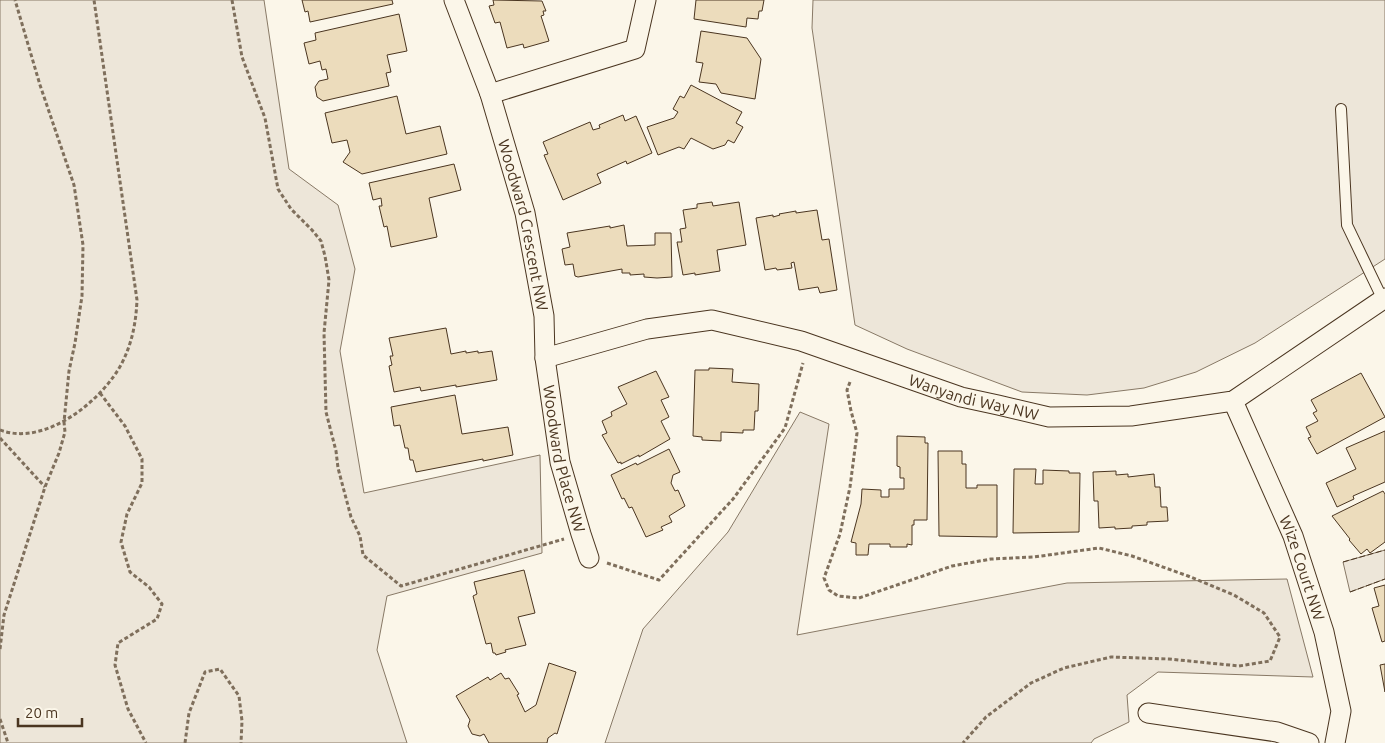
<svg xmlns="http://www.w3.org/2000/svg" width="1385" height="743" font-family="Ubuntu,sans-serif">
<rect width="100%" height="100%" fill="#fbf6e9"/>
<g fill="#ede6d9" stroke="#887966">
<polygon points="0,0 264,0 289,169 338,205 355,269 340,351 364,493 540,455 542,553 387,596 377,650 407,743 0,743"/>
<polygon points="813,0 1385,0 1385,259 1255,343 1196,372 1144,388 1087,395 1022,392 907,349 855,325 812,28"/>
<polygon points="800,412 829,424 797,635 1067,583 1287,579 1313,677 1158,672 1127,695 1129,722 1094,739 1091,743 605,743 643,629 728,532"/>
<polygon points="1385,550 1385,579 1350,592 1343,562"/>
</g>
<g fill="#ecdcbc" stroke="#4a3520">
<polygon points="302,0 392,0 393,4 310,22 308,11 305,12"/>
<polygon points="493,0 542,1 546,11 543,11 544,15 541,16 549,41 524,48 523,44 507,48 500,22 495,23 489,6 494,5"/>
<polygon points="696,0 764,0 762,11 759,11 758,19 747,18 746,27 694,19"/>
<polygon points="399,14 407,51 387,55 391,72 386,73 389,86 323,101 317,97 315,87 319,81 328,79 326,69 322,70 320,61 309,64 304,43 316,40 315,33"/>
<polygon points="701,31 747,38 761,59 755,99 721,93 716,84 699,82 703,63 696,62"/>
<polygon points="691,85 742,112 736,123 743,127 734,143 728,140 725,145 713,149 691,138 684,149 679,147 658,155 647,127 674,118 678,112 673,109 680,96 684,98"/>
<polygon points="397,96 406,134 440,126 447,154 362,174 343,162 350,152 347,140 332,143 325,113"/>
<polygon points="623,115 625,121 636,116 652,153 627,164 626,161 597,174 601,183 563,200 544,155 548,154 543,142 590,122 593,130 600,128 599,125"/>
<polygon points="454,164 461,190 429,198 437,237 391,247 387,226 384,227 379,206 382,206 381,198 373,200 369,183"/>
<polygon points="712,202 713,206 739,202 746,245 717,250 720,271 695,275 695,273 683,275 677,242 682,242 680,229 686,228 683,210 697,208 697,204"/>
<polygon points="817,210 822,240 829,239 837,290 820,293 818,287 799,290 794,262 791,263 792,268 777,270 776,268 765,270 756,218 773,215 773,217 780,215 779,214 796,211 796,213"/>
<polygon points="624,225 627,246 655,245 655,233 671,233 672,277 657,278 644,277 644,274 630,275 630,273 622,273 622,269 578,277 575,276 573,264 565,265 562,249 570,247 567,233 610,226 610,228"/>
<polygon points="446,328 451,354 466,351 466,353 478,351 478,353 492,351 497,380 456,387 456,385 421,391 420,387 394,392 389,366 392,365 390,356 393,356 389,338"/>
<polygon points="709,368 733,369 732,382 759,384 758,411 755,411 754,430 743,430 743,433 721,432 721,441 702,440 702,437 693,436 695,370 709,370"/>
<polygon points="656,371 669,397 661,400 669,417 661,421 670,439 639,457 639,455 621,464 621,462 618,463 602,435 607,433 602,421 612,416 611,412 627,404 618,387"/>
<polygon points="1361,373 1385,417 1317,454 1308,438 1311,437 1306,427 1318,421 1313,413 1317,411 1311,400"/>
<polygon points="455,395 462,434 508,427 513,455 483,461 483,459 416,472 413,460 410,460 408,448 405,448 400,425 394,426 391,407"/>
<polygon points="1385,431 1385,482 1353,496 1354,499 1337,507 1326,483 1356,469 1346,448"/>
<polygon points="897,436 925,437 925,443 928,443 927,520 914,520 914,525 912,525 912,545 907,544 907,547 890,547 890,544 869,544 868,555 856,555 856,543 851,542 861,504 862,489 881,490 881,497 889,497 889,489 904,489 904,478 900,478 900,467 897,466"/>
<polygon points="669,449 680,472 673,475 671,483 675,491 678,490 685,506 669,516 672,522 661,527 663,530 646,537 632,507 629,508 624,498 622,499 611,475 636,463 637,465"/>
<polygon points="938,451 962,451 962,464 966,464 966,488 977,488 977,485 997,485 997,537 939,536"/>
<polygon points="1014,469 1036,469 1035,484 1043,484 1043,470 1069,471 1069,473 1080,473 1079,532 1013,533"/>
<polygon points="1116,471 1116,475 1128,474 1128,477 1154,474 1155,487 1160,487 1161,507 1167,507 1168,521 1147,522 1147,525 1132,526 1132,528 1115,529 1115,527 1099,528 1098,501 1094,501 1093,472"/>
<polygon points="1383,491 1385,494 1385,542 1370,553 1367,549 1361,554 1349,540 1350,539 1332,516"/>
<polygon points="524,570 535,613 518,617 526,645 505,650 506,652 496,655 495,653 493,653 491,643 486,644 473,596 477,594 474,582"/>
<polygon points="1385,585 1385,641 1382,642 1372,608 1379,606 1374,588"/>
<polygon points="549,663 576,672 557,734 555,733 548,738 547,743 489,743 484,734 480,736 472,734 468,726 470,720 456,696 488,677 490,680 501,673 505,679 509,678 519,694 517,695 525,712 536,705"/>
<polygon points="1385,664 1385,692 1380,665"/>
</g>
<g fill="none" stroke-linecap="round" stroke-linejoin="round">
<g stroke="#4a3520" stroke-width="12">
<polyline id="lane" points="1341,109 1347,225 1383,300"/>
</g>
<g stroke="#4a3520" stroke-width="21">
<g id="street">
<path id="s1" d="M454,0L490,94L525,213L544,316L545,358L560,462L581,534L589,558"/>
<polyline points="490,94 635,49 646,0"/>
<path id="s2" d="M545,358L647,329L712,320L801,341L961,397L998,405L1049,417L1131,416L1233,401L1385,298"/>
<path id="s3" d="M1233,401L1293,536L1324,632L1341,711L1335,743"/>
<polyline points="1148,713 1277,732 1309,743"/>
</g>
</g>
<g stroke="#7f6f5c" stroke-width="3" stroke-dasharray="4 2.5" stroke-linecap="butt">
<polyline points="232,0 242,57 265,118 278,189 291,209 312,230 321,241 325,256 329,280 324,333 326,412 336,451 338,468 351,517 360,536 363,555 401,586 564,539"/>
<polyline points="850,382 847,390 851,411 857,433 850,487 840,534 824,578 829,590 838,596 859,598 952,566 991,559 1034,557 1099,548 1132,556 1188,576 1234,595 1264,613 1280,637 1270,661 1239,666 1169,659 1111,657 1064,668 1031,683 986,717 963,743"/>
<polyline points="100,393 125,426 142,459 142,483 127,514 121,542 130,572 149,587 162,604 157,619 118,643 115,665 128,709 146,743"/>
<path d="M0,430C45,447 102,401 122,363C132,343 136,323 137,300L94,0"/>
<polyline points="0,438 45,487"/>
<polyline points="607,563 659,580 733,499 785,428 803,363"/>
<polyline points="0,649 4,615 45,487 59,453 65,432 64,422 69,371 75,343 82,296 83,245 74,185 40,85 15,0"/>
<polyline points="0,719 8,743"/>
<polyline points="185,743 189,713 205,672 220,669 239,696 242,721 241,743"/>
</g>
<use href="#lane" stroke="#fbf6e9" stroke-width="10"/>
<use href="#street" stroke="#fbf6e9" stroke-width="19"/>
<g stroke="#4a3520" stroke-width="1" stroke-dasharray="6 2.5" stroke-linecap="butt">
<polyline points="1343,562 1385,550"/>
<polyline points="1350,592 1385,579"/>
</g>
</g>
<g text-anchor="middle" dominant-baseline="central" stroke-width="4" stroke-linejoin="round" paint-order="stroke">
<g font-size="16" fill="#4a3520" stroke="#fbf6e9">
<text stroke="none"><textPath href="#s1" startOffset="236">Woodward Crescent NW</textPath></text>
<text stroke="none"><textPath href="#s2" startOffset="445">Wanyandi Way NW</textPath></text>
<text stroke="none"><textPath href="#s1" startOffset="474">Woodward Place NW</textPath></text>
<text stroke="none"><textPath href="#s3" startOffset="181">Wize Court NW</textPath></text>
</g>
</g>
<path d="M18 718v8h64v-8" fill="none" stroke="#4a3520" stroke-width="2.5"/>
<text x="25" y="718" font-size="15" fill="#4a3520" stroke="#fbf6e9" stroke-width="4" paint-order="stroke">20 m</text>
</svg>
